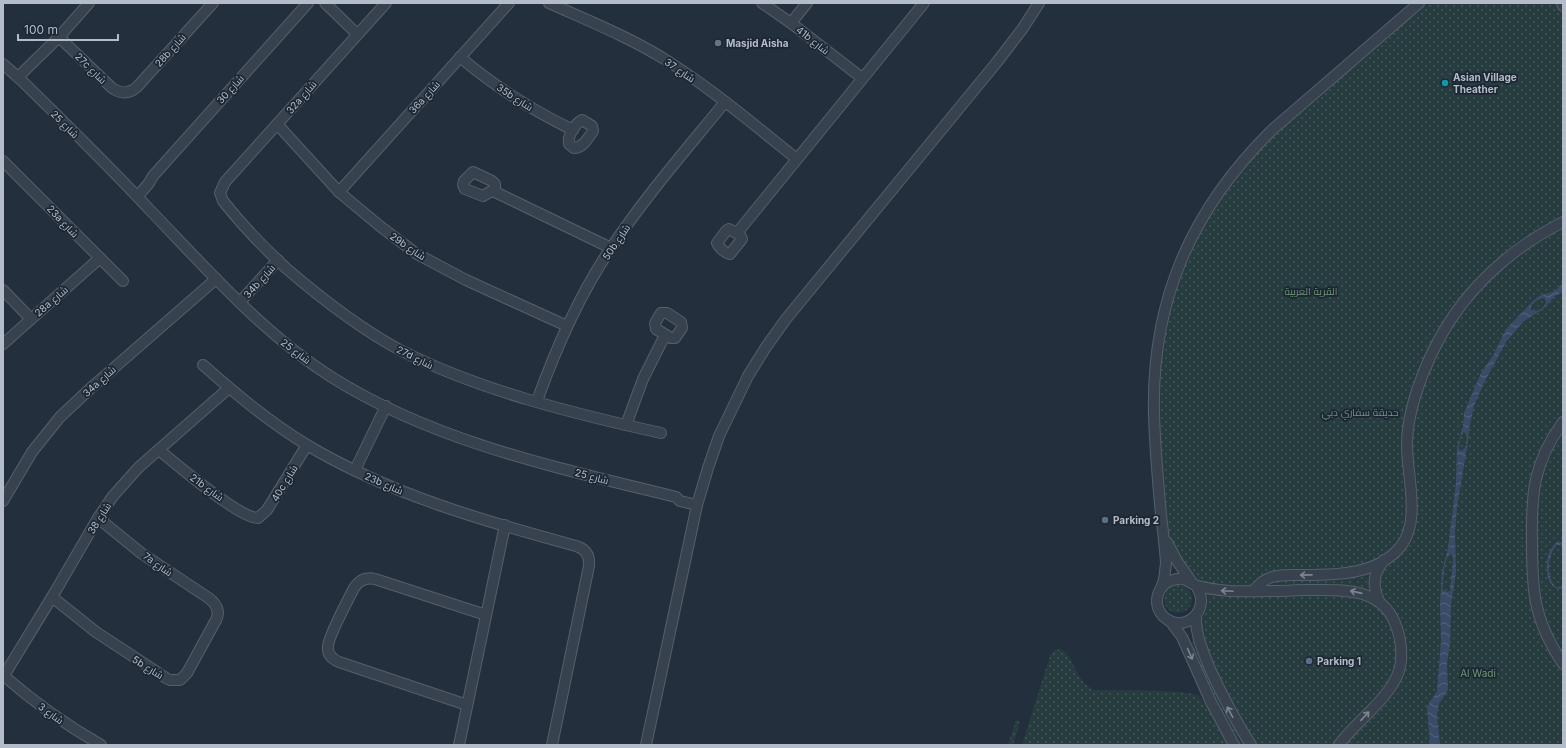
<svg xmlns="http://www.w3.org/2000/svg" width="1566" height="748" font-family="Inter,Cairo,sans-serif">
<defs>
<pattern id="park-dots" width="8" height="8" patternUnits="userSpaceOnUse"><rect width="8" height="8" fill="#263c3f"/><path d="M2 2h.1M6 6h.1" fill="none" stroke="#435659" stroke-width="1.8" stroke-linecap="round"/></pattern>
<pattern id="water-waves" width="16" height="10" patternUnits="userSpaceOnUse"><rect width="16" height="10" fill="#394c67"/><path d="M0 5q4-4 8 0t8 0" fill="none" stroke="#53647b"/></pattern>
</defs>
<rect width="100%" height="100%" fill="#242f3e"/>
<g fill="url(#park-dots)">
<polygon points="1420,3 1563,3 1563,745 1254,745 1230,703 1217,673 1202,631 1202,619 1206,610 1208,592 1178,553 1169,532 1155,410 1162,341 1184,257 1226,183 1292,115"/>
<circle cx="1178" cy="599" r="14"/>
<polygon points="1195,641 1229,718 1244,745 1238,745 1219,712 1189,643"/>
<path d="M1062,649C1076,661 1076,682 1094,690C1111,691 1189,689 1198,696C1209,703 1221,732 1228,745H1022L1051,653L1055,650Z"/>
<polygon points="1016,720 1020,722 1013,745 1008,745"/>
</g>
<g fill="url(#water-waves)" fill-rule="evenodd">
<path d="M1563,283V292L1555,296L1543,309L1523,322L1506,342L1484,383L1474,406L1469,429L1468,442L1457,507L1455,533L1456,572L1451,605L1450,643L1447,664L1448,690L1439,704L1437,715L1440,745H1430L1427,707L1437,691L1441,641L1440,605L1442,572L1448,548L1456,483L1457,448L1463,426L1464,413L1481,373L1494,354L1502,337L1507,328L1533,301L1539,296L1555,291ZM1544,298L1546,302C1544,308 1537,313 1531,310V307C1534,302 1538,299 1544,298ZM1464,432L1467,434L1466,446L1463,450L1461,451L1459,449C1459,444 1460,436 1464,432ZM1450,554L1452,555L1453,558L1450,591L1447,592L1444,591L1442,588C1445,577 1442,563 1450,554Z"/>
<path d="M1558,542H1563V545H1557C1547,555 1546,577 1556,587H1563L1561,589C1542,590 1543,548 1558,542Z"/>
</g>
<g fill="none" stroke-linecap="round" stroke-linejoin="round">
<g stroke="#565f6c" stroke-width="12">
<g id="minor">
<polyline points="325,3 357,34"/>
<path d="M386,3L225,182L220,193L223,201C242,225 264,248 287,269C322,299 359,328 400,350C478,390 575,414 661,433"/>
<path d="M549,3C589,21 629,37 666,60C712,89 754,125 797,159"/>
<polyline points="762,3 791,23 862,78"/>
<polyline points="1562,3 1563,6"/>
<polyline points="791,23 807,3"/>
<path d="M59,37L112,88C121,94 129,94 137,87L213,3"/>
<path d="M460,57C495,87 532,110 573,130"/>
<path d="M3,64L21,80C64,122 107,164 148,208C206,268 262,333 333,378C437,443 559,468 676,497L680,501L697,505"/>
<polyline points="18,77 59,37 89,3"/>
<path d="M582,120L592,126L593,131C588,138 583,148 574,148L569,144C567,136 575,124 582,120Z"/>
<polyline points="277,124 339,192 381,227 417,254 466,280 567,326"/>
<polyline points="3,161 123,281"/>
<polygon points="473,172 492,181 495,184 495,189 483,196 465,189 463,185 464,181"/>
<polyline points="493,191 611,248"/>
<polyline points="339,192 509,3"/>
<polyline points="138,196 149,183 153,176 308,3"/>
<path d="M729,229L740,235L742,239L730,254C725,253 719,248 717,243L726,231Z"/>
<polyline points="737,233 924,3"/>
<polyline points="3,290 31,319"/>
<polyline points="240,302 278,260"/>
<polygon points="661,313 667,313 681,322 682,328 675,338 671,338 656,329 655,323"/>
<polyline points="3,344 100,258"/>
<path d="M203,365C236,394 269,422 307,445C389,494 484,521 576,546C586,549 590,556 589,566L552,745"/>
<path d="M537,401C556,348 579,295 611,248C645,197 686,150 725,102"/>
<path d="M1563,422C1533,463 1531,494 1532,543C1532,593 1534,620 1563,664"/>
<polyline points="626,425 643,379 665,335"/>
<path d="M159,450C176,464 239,518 258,518L267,510L307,445"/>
<polyline points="355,470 386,406"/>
<polyline points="3,501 32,452 60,417 92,387 216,279"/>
<polyline points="1167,542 1177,561 1191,581"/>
<path d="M1196,586C1213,610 1183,636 1163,616C1152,604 1157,584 1173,580C1186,576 1188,583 1198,586C1208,589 1219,590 1230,591C1255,592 1281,591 1306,590C1339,590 1380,586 1395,623C1400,635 1402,648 1401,661C1398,694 1357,719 1339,745"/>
<path d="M1161,588L1164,580L1166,563C1165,547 1163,531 1161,515C1158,482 1155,448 1154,415C1151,301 1191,210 1272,130L1419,3"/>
<path d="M1253,591C1259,585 1264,579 1272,577C1282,574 1293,575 1303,575C1336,575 1378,575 1401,546C1421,520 1407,476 1407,445C1407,421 1414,397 1423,374C1449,306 1498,255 1563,222"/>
<path d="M52,597L96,632L166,678L170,680H180L187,673L216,620C220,612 217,605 210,599L141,553L98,518"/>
<path d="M1379,601C1372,584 1373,575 1384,560"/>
<path d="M1196,616C1195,635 1203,651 1210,669C1222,695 1235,720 1251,745"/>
<polyline points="1170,621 1182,637 1211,702 1234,745"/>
<path d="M4,676C34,702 66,725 101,745"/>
<polyline points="3,677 52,597 98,518 113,496 139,467 229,388"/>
<path d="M467,705L339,662C332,659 327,654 328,646C329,635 348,600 354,588C359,580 366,577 375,579L486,615"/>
<polyline points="459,745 505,525"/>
<polyline points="646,745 697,505 708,468 719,436 748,376 766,347 786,319 997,62 1023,28 1039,3"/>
</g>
</g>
<use href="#minor" stroke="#38414e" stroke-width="10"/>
</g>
<defs><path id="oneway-shaft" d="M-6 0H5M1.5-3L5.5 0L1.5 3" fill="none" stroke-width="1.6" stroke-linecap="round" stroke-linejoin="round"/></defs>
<g stroke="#7c8592">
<use href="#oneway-shaft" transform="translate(1306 575) rotate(179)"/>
<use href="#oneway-shaft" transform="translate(1227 591) rotate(-177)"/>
<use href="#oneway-shaft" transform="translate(1356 592) rotate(-167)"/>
<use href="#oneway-shaft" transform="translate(1190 654) rotate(66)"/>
<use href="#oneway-shaft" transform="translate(1230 712) rotate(-118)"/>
<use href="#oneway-shaft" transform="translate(1365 716) rotate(-47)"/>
</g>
<circle fill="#6b7280" stroke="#1d2633" stroke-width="1.5" cx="718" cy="43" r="4"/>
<circle fill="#0f9aa8" stroke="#1d2633" stroke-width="1.5" cx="1445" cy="83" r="4"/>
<g fill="#5c6f8a" stroke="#1d2633" stroke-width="1.5">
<circle cx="1105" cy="520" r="4"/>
<circle cx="1309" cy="661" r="4"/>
</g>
<g text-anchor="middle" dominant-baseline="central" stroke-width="3.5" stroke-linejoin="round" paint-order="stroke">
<g font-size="10" fill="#b4bcc9" stroke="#1d2633">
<text transform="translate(813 40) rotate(38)">41b شارع</text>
<text transform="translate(170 50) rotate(-48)">28b شارع</text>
<text transform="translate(91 68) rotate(44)">27c شارع</text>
<text transform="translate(680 70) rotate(34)">شارع 37</text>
<text transform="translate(230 89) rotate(-48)">شارع 30</text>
<text transform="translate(301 97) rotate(-49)">32a شارع</text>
<text transform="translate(424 97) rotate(-48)">36a شارع</text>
<text transform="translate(515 97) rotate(33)">35b شارع</text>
<text transform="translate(65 124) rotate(45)">شارع 25</text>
<text transform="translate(63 221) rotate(46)">23a شارع</text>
<text transform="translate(616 242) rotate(-56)">50b شارع</text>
<text transform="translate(408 246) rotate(34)">29b شارع</text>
<text transform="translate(259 281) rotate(-48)">34b شارع</text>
<text transform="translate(51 301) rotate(-41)">28a شارع</text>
<text transform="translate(296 351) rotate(37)">شارع 25</text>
<text transform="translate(415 357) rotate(26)">27d شارع</text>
<text transform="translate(99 381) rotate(-42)">34a شارع</text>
<text transform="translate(592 476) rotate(15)">شارع 25</text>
<text transform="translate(284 483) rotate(-59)">40c شارع</text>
<text transform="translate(384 483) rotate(23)">23b شارع</text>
<text transform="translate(207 487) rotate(36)">21b شارع</text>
<text transform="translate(99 518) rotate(-58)">شارع 38</text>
<text transform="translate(158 564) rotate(35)">7a شارع</text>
<text transform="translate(148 667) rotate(32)">5b شارع</text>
<text transform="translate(51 713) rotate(36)">شارع 3</text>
</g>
<g font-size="10" font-weight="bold" fill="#b4bcc9" stroke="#1d2633" text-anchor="start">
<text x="726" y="43">Masjid Aisha</text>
<text x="1453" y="77">Asian Village<tspan x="1453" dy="12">Theather</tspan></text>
<text x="1113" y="520">Parking 2</text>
<text x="1317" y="661">Parking 1</text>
</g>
<g font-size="10" fill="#6b9a76" stroke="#1d2633">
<text x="1311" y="291">القرية العربية</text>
<text x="1360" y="412">حديقة سفاري دبي</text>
<text x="1478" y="673">Al Wadi</text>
</g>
</g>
<rect width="1566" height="748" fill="none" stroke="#b4bcc9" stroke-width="8"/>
<path d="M18 34v6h100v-6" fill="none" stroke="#b4bcc9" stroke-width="2"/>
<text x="24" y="34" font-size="12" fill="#b4bcc9" stroke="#1d2633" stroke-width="3" paint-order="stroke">100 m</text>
</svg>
